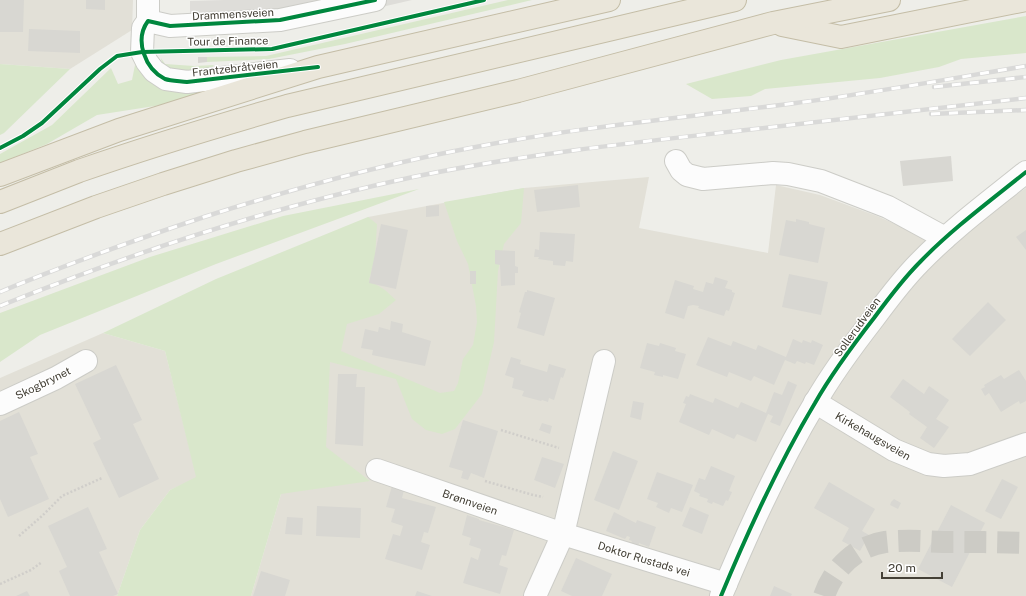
<svg xmlns="http://www.w3.org/2000/svg" width="1026" height="596" font-family="'Public Sans',sans-serif">
<rect width="100%" height="100%" fill="#eeeee9"/>
<g fill="#e2e0d7">
<polygon points="0,0 133,0 132,30 70,69 0,64"/>
<polygon points="649,177 639,228 768,253 776,185 820,195 877,216 943,245 1026,188 1026,596 251,596 281,494 368,217 524,188"/>
<polygon points="103,333 165,351 197,478 170,490 140,530 117,596 0,596 0,378"/>
</g>
<g fill="#d9e7cb">
<polygon points="508,0 532,0 345,44 269,59 207,62 207,57 266,56"/>
<polygon points="1026,16 1026,53 961,59 939,67 880,78 765,89 751,96 712,99 686,84 781,60"/>
<polygon points="161,58 165,64 194,66 214,65 210,70 180,74 163,67"/>
<polygon points="0,64 70,69 4,133 0,135"/>
<polygon points="135,65 181,90 260,78 174,103 97,115 47,144 0,163 0,154 52,125 111,68 118,84 132,80"/>
<polygon points="524,188 521,223 504,244 498,271 494,342 482,394 455,429 442,434 426,430 412,419 396,379 330,362 326,447 370,481 281,494 251,596 117,596 140,530 170,490 196,477 165,351 103,333 216,279 368,217 377,224 375,258 369,280 385,290 396,300 379,314 347,324 341,351 440,393 454,391 458,383 463,359 473,345 477,322 476,306 468,264 457,241 444,202"/>
<polygon points="419,189 216,264 40,335 0,362 0,313 150,257 283,216"/>
</g>
<polygon fill="#deddd9" points="224,0 412,0 287,29 190,35 190,1"/>
<g fill="#d8d7d2">
<polygon points="0,0 24,0 23,32 0,32"/>
<polygon points="86,0 105,0 105,10 86,9"/>
<polygon points="29,29 80,31 80,53 28,51"/>
<polygon points="198,57 207,57 207,62 198,63"/>
<polygon points="951,156 953,181 903,186 900,161"/>
<polygon points="578,185 580,207 537,212 534,190"/>
<polygon points="439,205 439,216 426,217 426,206"/>
<polygon points="796,219 809,222 809,224 825,228 818,263 779,255 786,220 796,222"/>
<polygon points="381,224 408,230 396,289 369,283"/>
<polygon points="1026,230 1026,250 1016,237"/>
<polygon points="540,232 575,234 573,262 566,261 565,266 553,265 553,261 538,259 539,257 534,257 535,249 539,250"/>
<polygon points="495,250 515,251 515,266 518,267 518,273 515,273 515,285 501,286 500,265 495,264"/>
<rect x="470" y="271" width="6" height="13"/>
<polygon points="789,274 828,282 821,315 782,307"/>
<polygon points="715,277 728,281 725,288 732,290 732,292 735,293 729,311 726,310 724,316 698,308 699,306 693,305 688,306 684,319 665,313 675,280 694,286 693,289 703,292 706,282 713,284"/>
<polygon points="527,290 555,298 544,336 517,328 521,313 519,312 525,292 527,292"/>
<polygon points="988,302 1006,320 970,356 952,339"/>
<polygon points="391,321 403,324 402,332 431,341 425,366 372,355 373,350 361,348 365,329 378,332 379,327 390,330"/>
<polygon points="708,337 731,346 733,341 756,350 758,345 786,357 793,339 802,343 803,340 811,343 812,340 823,345 814,365 806,362 805,364 797,361 795,364 785,360 774,385 754,376 751,381 729,372 727,377 696,365"/>
<polygon points="647,343 659,346 660,343 676,348 675,351 686,354 678,379 663,375 663,377 654,375 655,372 640,368"/>
<polygon points="511,357 521,360 520,364 547,372 549,364 566,369 563,378 561,377 554,400 549,398 548,402 542,400 541,401 522,396 524,391 512,388 514,378 505,375"/>
<polygon points="116,365 142,420 133,424 159,479 119,498 93,443 101,439 75,384"/>
<polygon points="1019,370 1026,381 1026,401 1020,404 1019,401 1001,412 989,393 985,396 981,389 985,387 984,385 1001,375 1004,379"/>
<polygon points="338,374 357,374 356,387 365,387 363,446 335,444"/>
<polygon points="903,379 924,394 929,386 949,400 936,419 949,427 934,448 920,438 927,427 909,414 910,412 890,397"/>
<polygon points="788,381 797,385 780,426 770,422 773,416 768,414 756,442 737,434 734,439 712,429 709,435 679,422 686,404 683,403 686,396 689,397 690,394 713,403 715,398 738,408 741,402 766,413 774,392 782,395"/>
<polygon points="633,401 644,403 641,420 630,417"/>
<polygon points="19,412 38,454 30,457 49,499 8,517 0,499 0,421"/>
<polygon points="463,420 498,431 484,478 471,473 468,480 461,478 463,471 449,467"/>
<polygon points="542,423 552,426 550,434 539,430"/>
<polygon points="613,451 638,461 619,510 594,500"/>
<polygon points="542,457 564,464 555,488 534,480"/>
<polygon points="711,466 735,476 729,491 732,492 728,501 726,500 723,506 713,502 712,504 707,502 708,499 699,496 700,494 694,491 699,478 705,480"/>
<polygon points="657,472 693,485 682,512 671,508 669,513 656,507 658,503 647,499"/>
<polygon points="1002,479 1018,487 1001,519 985,511"/>
<polygon points="829,482 875,509 862,531 869,535 860,551 842,541 849,528 814,508"/>
<polygon points="392,486 404,490 402,498 436,507 428,533 424,532 421,542 430,545 422,570 385,559 393,534 400,536 403,526 391,522 395,509 386,507"/>
<polygon points="894,499 901,503 898,509 890,505 891,502"/>
<polygon points="951,505 985,523 952,587 918,569"/>
<polygon points="317,506 361,508 360,538 316,536"/>
<polygon points="88,507 107,549 99,552 118,594 113,596 70,596 59,571 67,567 48,526"/>
<polygon points="690,507 709,515 702,534 682,526"/>
<polygon points="614,512 636,523 637,520 656,527 649,547 639,543 638,546 631,543 632,541 629,540 630,537 627,536 625,539 606,531"/>
<polygon points="467,515 479,519 479,520 514,530 506,556 502,555 499,565 508,568 500,594 463,583 471,557 478,560 481,549 469,545 471,538 462,535"/>
<polygon points="287,517 303,518 302,535 285,534"/>
<polygon points="576,558 612,574 602,596 572,596 561,591"/>
<polygon points="261,571 290,580 285,596 253,596"/>
<polygon points="774,586 792,594 791,596 770,596"/>
<polygon points="27,591 30,596 16,596"/>
<polygon points="417,591 432,596 415,596"/>
</g>
<g fill="none" stroke-linecap="round" stroke-linejoin="round">
<path stroke="#cccbc5" stroke-width="22" stroke-dasharray="22 11" stroke-linecap="butt" d="M824,596C833,569 856,546 885,542C904,540 924,541 943,542C971,542 998,542 1026,543"/>
<g stroke="#ccccc7" stroke-width="24">
<g id="minor">
<polyline points="148,21 148,0"/>
<polyline points="290,70 187,82 166,79 154,71 147,62 142,52 143,28 148,21 170,26 280,20 375,0"/>
<polyline points="676,161 681,170 687,175 703,179 773,173 788,174 821,181 888,207 945,238"/>
<polyline points="815,402 894,450 928,464 944,466 970,464 1026,444"/>
<polyline points="0,404 56,378 86,361"/>
<polyline points="377,470 563,534 726,584"/>
<polyline points="535,596 563,534 604,361"/>
<path d="M721,596C748,531 779,463 815,403C832,373 853,345 874,318C888,299 903,279 920,262C952,229 990,201 1026,172"/>
</g>
</g>
<g stroke="#c4bda6" stroke-width="24">
<g id="highway">
<polyline points="782,25 841,37 1026,0"/>
<polyline points="0,175 119,130 318,67 609,0"/>
<path d="M0,202C26,192 53,181 79,171C148,147 217,126 287,106L735,0"/>
<polyline points="0,244 96,207 163,184 236,161 305,142 518,91 773,23 889,0"/>
</g>
</g>
<g stroke="#d0ceca" stroke-width="2.5" stroke-dasharray="2 2" stroke-linecap="butt">
<polyline points="501,430 559,448"/>
<polyline points="485,481 533,495 543,497"/>
<polyline points="19,536 42,516 62,496 102,478"/>
<polyline points="0,584 31,570 42,562"/>
</g>
<use href="#minor" stroke="#fcfcfc" stroke-width="22"/>
<use href="#highway" stroke="#eae6da" stroke-width="22"/>
<g stroke="#d9d9d8" stroke-width="4.5">
<g id="rail">
<polyline points="934,87 1026,77"/>
<polyline points="931,114 1026,110"/>
<path d="M0,292C67,264 135,240 204,217C295,188 387,163 481,146C586,126 691,117 796,103C873,93 949,79 1026,66"/>
<path d="M0,306C134,252 272,207 413,177C520,155 629,143 737,131C834,120 930,109 1026,98"/>
</g>
</g>
<use href="#rail" stroke="#fff" stroke-width="3" stroke-dasharray="9" stroke-linecap="butt"/>
<g stroke="#fff" stroke-width="6">
<g id="cycleway">
<path d="M318,67L187,82C180,81 171,81 165,79C145,69 134,40 148,21L170,26L280,20L375,0"/>
<polyline points="0,148 23,136 42,123 100,69 117,56 142,52 272,49 484,0"/>
<path d="M721,596C748,531 779,463 815,403C832,373 853,345 874,318C888,299 903,279 920,262C952,229 990,201 1026,172"/>
</g>
</g>
<use href="#cycleway" stroke="#00873e" stroke-width="4"/>
</g>
<g text-anchor="middle" dominant-baseline="central" stroke-width="3" stroke-linejoin="round" paint-order="stroke">
<g font-size="11" fill="#444036" stroke="#fff">
<text transform="translate(233 14) rotate(-3)">Drammensveien</text>
<text transform="translate(228 41) rotate(-1)">Tour de Finance</text>
<text transform="translate(235 68) rotate(-6)">Frantzebråtveien</text>
<text transform="translate(857 327) rotate(-54)">Sollerudveien</text>
<text transform="translate(43 383) rotate(-26)">Skogbrynet</text>
<text transform="translate(873 436) rotate(30)">Kirkehaugsveien</text>
<text transform="translate(470 502) rotate(19)">Brønnveien</text>
<text transform="translate(644 559) rotate(17)">Doktor Rustads vei</text>
</g>
</g>
<path d="M882 572v6h60v-6" fill="none" stroke="#444036" stroke-width="2"/>
<text x="888" y="572" font-size="12" fill="#444036" stroke="#ffffff" stroke-width="3" paint-order="stroke">20 m</text>
</svg>
